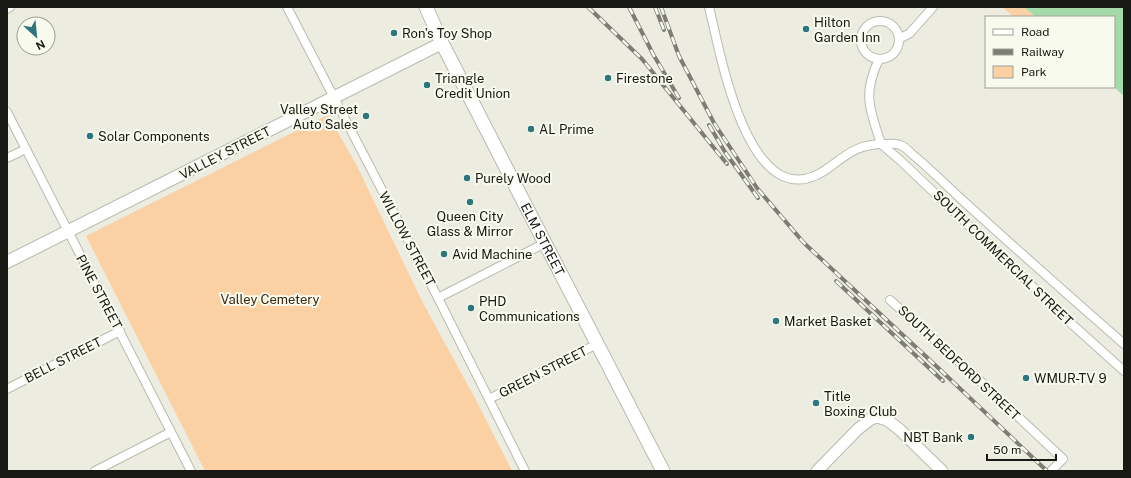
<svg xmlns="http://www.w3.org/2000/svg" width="1131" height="478" font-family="'Public Sans',sans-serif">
<rect width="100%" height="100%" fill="#ecece1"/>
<g fill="#fbd1a3">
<polygon points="1002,7 1024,7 1036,17 1014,17"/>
<polygon points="328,115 356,164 423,303 477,402 512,471 205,471 86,236"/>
</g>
<polygon fill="#a5dbaa" points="1024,7 1124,7 1124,96 1114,87 1114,17 1036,17"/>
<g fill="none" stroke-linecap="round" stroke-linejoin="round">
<g stroke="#babbaf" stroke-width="10">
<g id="minor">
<polyline points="287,7 438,298 525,471"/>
<path d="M709,7C720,51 748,219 824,171C846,156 855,144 884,144C889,144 896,143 900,145C904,146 909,151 912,154C929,168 944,183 960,198C1014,247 1069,296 1124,344"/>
<polyline points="7,9 10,7"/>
<circle cx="880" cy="40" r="19"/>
<polyline points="899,39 910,33 933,7"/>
<path d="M879,59C862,95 870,109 881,144"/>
<polyline points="7,112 191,471"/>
<polyline points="881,144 901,161 1074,326 1124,371"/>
<polyline points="7,158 26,149"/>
<polyline points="438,298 545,243"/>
<polyline points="890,300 976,377 1063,459 1051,471"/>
<polyline points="7,389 120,331"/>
<polyline points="489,399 597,344"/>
<polyline points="95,471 171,432"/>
</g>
</g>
<g stroke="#babbaf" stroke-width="13">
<polyline id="tertiary" points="817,471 858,429 871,419 877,417 887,420 899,429 942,471"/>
</g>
<g stroke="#babbaf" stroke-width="14">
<polyline id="secondary" points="7,262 442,43"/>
</g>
<g stroke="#babbaf" stroke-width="15">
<g id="primary">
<path id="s1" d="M426,7L442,43L517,189L663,471"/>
</g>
</g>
<use href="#minor" stroke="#fff" stroke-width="8"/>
<use href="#tertiary" stroke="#fff" stroke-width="11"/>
<use href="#secondary" stroke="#fff" stroke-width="12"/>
<use href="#primary" stroke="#fff" stroke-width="13"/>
<g stroke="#7d7d76" stroke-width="4">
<g id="rail">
<polyline points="588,7 642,59 727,164"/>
<polyline points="629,7 653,54 679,98"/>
<polyline points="655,7 664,30"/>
<polyline points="661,7 679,56 714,123 757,188 804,243 933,363 1047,471"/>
<polyline points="709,125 725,152 758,198"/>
<polyline points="836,281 943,381"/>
</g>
</g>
<use href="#rail" stroke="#f9faee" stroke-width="2.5" stroke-dasharray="8" stroke-linecap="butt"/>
</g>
<g fill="#2d767e" stroke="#f9faee" stroke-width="1.5">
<circle cx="806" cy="29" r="4"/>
<circle cx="394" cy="33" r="4"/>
<circle cx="608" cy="78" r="4"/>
<circle cx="427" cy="85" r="4"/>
<circle cx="366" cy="116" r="4"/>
<circle cx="531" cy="129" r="4"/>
<circle cx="90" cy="136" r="4"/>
<circle cx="467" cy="178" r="4"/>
<circle cx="470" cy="202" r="4"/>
<circle cx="444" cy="254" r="4"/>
<circle cx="471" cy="308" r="4"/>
<circle cx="776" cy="321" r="4"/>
<circle cx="1026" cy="378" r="4"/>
<circle cx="816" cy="403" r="4"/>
<circle cx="971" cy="437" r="4"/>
</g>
<g text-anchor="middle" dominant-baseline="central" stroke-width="4" stroke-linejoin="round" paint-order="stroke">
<g font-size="13" fill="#181814" stroke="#f9faee" text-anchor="start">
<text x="814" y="22">Hilton<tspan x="814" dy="15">Garden Inn</tspan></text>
<text x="402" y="33">Ron's Toy Shop</text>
<text x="435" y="78">Triangle<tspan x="435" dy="15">Credit Union</tspan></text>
<text x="616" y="78">Firestone</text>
<text x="358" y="109" text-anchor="end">Valley Street<tspan x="358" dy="15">Auto Sales</tspan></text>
<text x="539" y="129">AL Prime</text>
<text x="98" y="136">Solar Components</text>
<text x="475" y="178">Purely Wood</text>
<text x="470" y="216" text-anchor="middle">Queen City<tspan x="470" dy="15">Glass &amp; Mirror</tspan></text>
<text x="452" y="254">Avid Machine</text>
<text x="479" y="301">PHD<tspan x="479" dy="15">Communications</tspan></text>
<text x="784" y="321">Market Basket</text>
<text x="1034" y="378">WMUR-TV 9</text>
<text x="824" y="396">Title<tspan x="824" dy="15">Boxing Club</tspan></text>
<text x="963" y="437" text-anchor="end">NBT Bank</text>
</g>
<g font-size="13" fill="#181814" stroke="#f9faee">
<text transform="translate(225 153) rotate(-27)">VALLEY STREET</text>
<text transform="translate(407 239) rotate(62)">WILLOW STREET</text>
<text stroke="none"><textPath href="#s1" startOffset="260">ELM STREET</textPath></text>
<text transform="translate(1003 258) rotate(44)">SOUTH COMMERCIAL STREET</text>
<text transform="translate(99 292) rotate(62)">PINE STREET</text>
<text transform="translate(63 360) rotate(-27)">BELL STREET</text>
<text transform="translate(959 363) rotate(43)">SOUTH BEDFORD STREET</text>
<text transform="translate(543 372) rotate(-27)">GREEN STREET</text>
</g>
<g font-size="13" fill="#3c2811" stroke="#f9faee">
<text x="270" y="299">Valley Cemetery</text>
</g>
</g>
<rect width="1131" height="478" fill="none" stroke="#181814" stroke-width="16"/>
<rect x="985" y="16" width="130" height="72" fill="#f9faee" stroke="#9fa097"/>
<rect x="993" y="29" width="20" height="6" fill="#ffffff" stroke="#9fa097"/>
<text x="1021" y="36" font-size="12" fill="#181814">Road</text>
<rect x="993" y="49" width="20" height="6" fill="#7d7d76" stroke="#9fa097"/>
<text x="1021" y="56" font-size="12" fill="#181814">Railway</text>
<rect x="993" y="66" width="20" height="12" fill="#fbd1a3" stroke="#9fa097"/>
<text x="1021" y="76" font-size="12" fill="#181814">Park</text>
<g transform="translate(36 36) rotate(153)"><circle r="19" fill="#f9faee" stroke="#9fa097"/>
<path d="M0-3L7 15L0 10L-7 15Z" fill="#2d767e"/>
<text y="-6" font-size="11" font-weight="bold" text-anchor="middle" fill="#181814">N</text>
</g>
<path d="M987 454v6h69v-6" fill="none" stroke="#181814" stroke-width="2"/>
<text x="993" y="454" font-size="12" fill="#181814" stroke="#f9faee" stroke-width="3" paint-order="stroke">50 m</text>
</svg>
